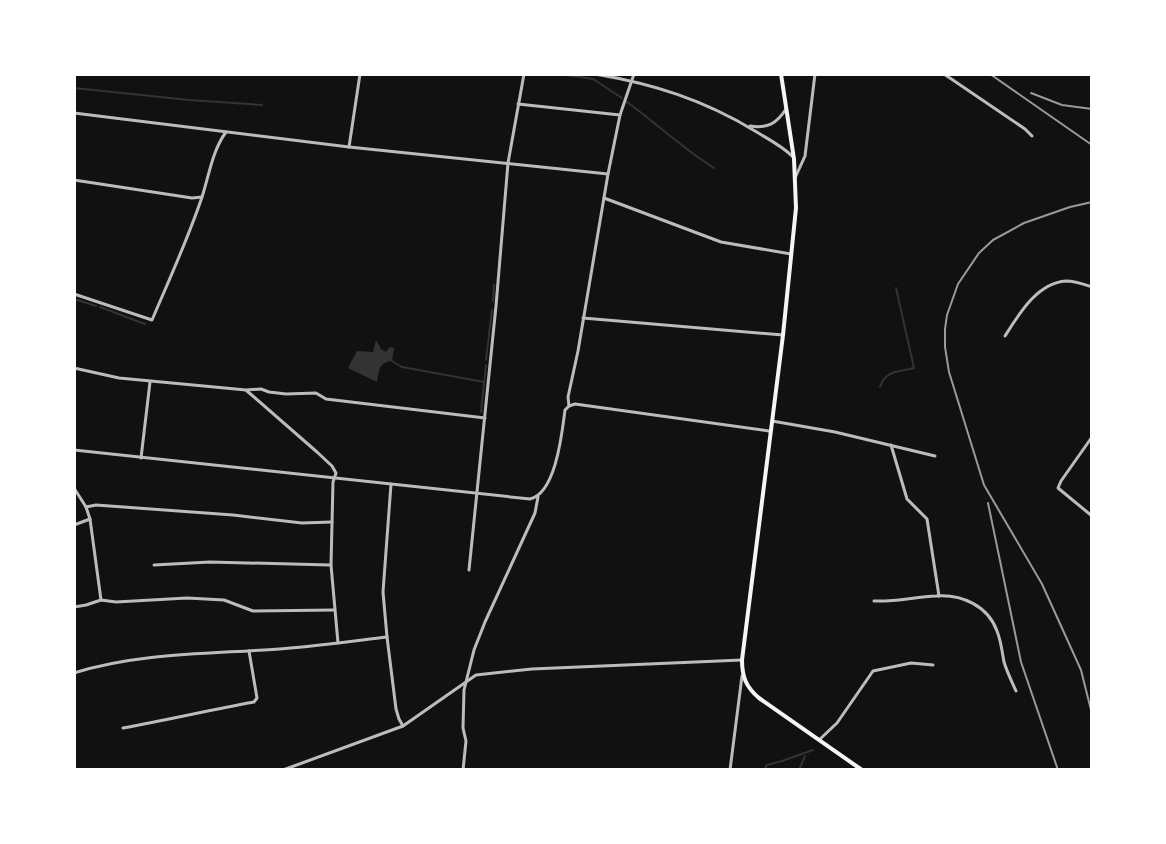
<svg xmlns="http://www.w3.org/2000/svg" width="1166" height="844" font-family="'PT Sans Narrow',sans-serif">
<rect width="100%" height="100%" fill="#111"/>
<path fill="#333" d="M376,340L381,349L386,352L390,347L394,348L392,361C379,362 379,371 377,382L348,368L357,351L373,352Z"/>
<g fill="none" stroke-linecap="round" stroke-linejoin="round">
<g stroke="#333" stroke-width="2">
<polyline points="560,74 593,79 622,98"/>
<polyline points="623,74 628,75"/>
<polyline points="74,88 189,100 262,105"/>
<path d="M627,102C656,123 683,149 714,168"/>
<polyline points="74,299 96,306"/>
<polyline points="493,301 494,285"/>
<polyline points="100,307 145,324"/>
<polyline points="486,360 492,310"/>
<polyline points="392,361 402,367 484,382"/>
<path d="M880,387C885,370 900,372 914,368L896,288"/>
<polyline points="481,412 486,365"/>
<polyline points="764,770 767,765 782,761 813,750"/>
<polyline points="799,770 805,756"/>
</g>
<g stroke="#bcbcbc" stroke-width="3">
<polyline points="944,74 1025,129 1032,136"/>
<polyline points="518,104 620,115"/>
<polyline points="74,113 349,147 608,174"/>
<polyline points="349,147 360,74"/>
<polyline points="795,178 805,156 815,74"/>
<polyline points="74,180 192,198 202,197"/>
<polyline points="604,198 721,242 791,254"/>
<path d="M74,294L152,320C169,280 188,239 202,197C209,176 212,151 226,132"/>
<polyline points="583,318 783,335"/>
<path d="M1005,336C1019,314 1037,283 1066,281C1075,281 1083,284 1092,287"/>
<polyline points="74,368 119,378 246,390 261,389 269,392 286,394 316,393 326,399 485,418"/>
<polyline points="247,391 317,452 332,466 336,473 333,482 331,565 338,643"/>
<polyline points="569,406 568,397 578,351 608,174 620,115 634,74"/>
<polyline points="772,421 835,432 935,456"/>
<polyline points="1092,437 1061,481 1058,488 1092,516"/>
<polyline points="891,445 907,499 927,519 939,596"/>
<polyline points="141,458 150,382"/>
<polyline points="391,484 383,592 387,637 396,709 399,719 403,726"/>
<polyline points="74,488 86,507 90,519 101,600"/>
<polyline points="86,507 96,505 233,515 302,523 332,522"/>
<polyline points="74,525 90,519"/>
<polyline points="154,565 210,562 330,565"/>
<polyline points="469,570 496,306 508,163 524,74"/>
<path d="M874,601C895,602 915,597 936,596C962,594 988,606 997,631C1001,641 1002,651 1004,662C1007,672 1012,682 1016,691"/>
<polyline points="74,607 86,605 101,600 116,602 187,598 224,600 253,611 334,610"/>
<path d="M74,673C135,654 200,654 264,650C305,648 346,642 387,637"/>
<path d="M123,728C167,720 210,710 254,702L257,698L249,651"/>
<polyline points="819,740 837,723 873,671 911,663 933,665"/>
<polyline points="283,770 403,726 476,675 532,669 742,660"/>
<polyline points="463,770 466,741 463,728 464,690 474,650 485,622 535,513 538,497"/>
<polyline points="730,770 742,676"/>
</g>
<g stroke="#bcbcbc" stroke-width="3">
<path d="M595,74C654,84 704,100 755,131C768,139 782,146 792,156"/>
<path d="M750,126C768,129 777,123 786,109"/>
<path d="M74,450L530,499C556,493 562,433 565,410L569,406L575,404L769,431"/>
</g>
<path stroke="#f5f5f5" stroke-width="4" d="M781,74L794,159L796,208L783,335L742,660C742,677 746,687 759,698L862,770"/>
<g stroke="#9a9a9a" stroke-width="2">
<polyline points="990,74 1092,145"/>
<polyline points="1031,93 1062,105 1092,109"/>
<polyline points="1092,202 1070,207 1024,223 993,240 979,253 958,284 947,315 945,329 945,347 949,372 984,485 1042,584 1081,670 1092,714"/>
<polyline points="988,503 1021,662 1058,770"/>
</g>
</g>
<rect width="1166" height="844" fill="none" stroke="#ffffff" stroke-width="152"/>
</svg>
